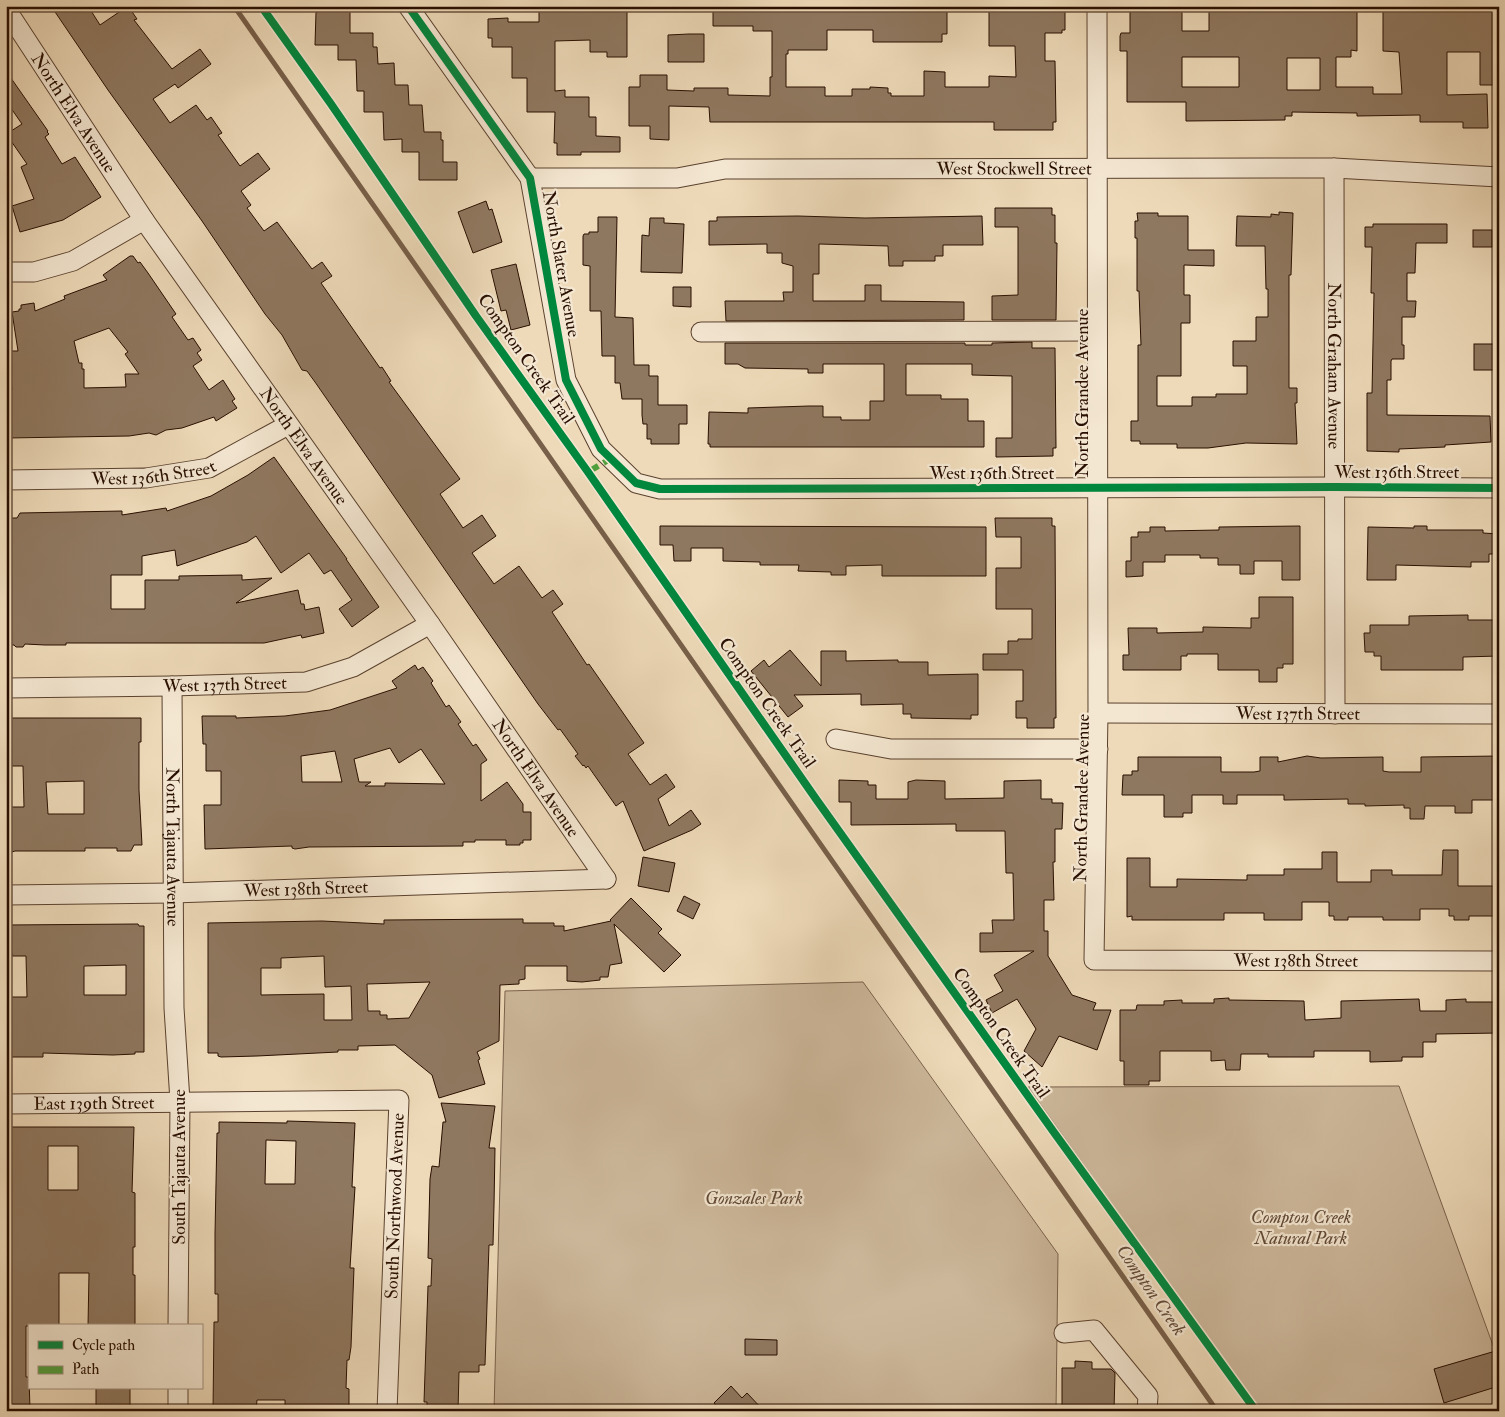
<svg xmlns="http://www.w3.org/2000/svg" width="1505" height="1417" font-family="'IM FELL Double Pica',serif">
<rect width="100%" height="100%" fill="#eedab9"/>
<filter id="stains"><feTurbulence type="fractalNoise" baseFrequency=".004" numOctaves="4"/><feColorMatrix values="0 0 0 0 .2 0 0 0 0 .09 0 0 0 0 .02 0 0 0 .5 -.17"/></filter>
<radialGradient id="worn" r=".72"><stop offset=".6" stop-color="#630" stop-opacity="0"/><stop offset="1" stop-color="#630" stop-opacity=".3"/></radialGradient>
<g fill="#ccb79a" stroke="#7a624d">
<polygon points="863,982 1058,1254 1056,1411 494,1411 505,991"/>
<polygon points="1399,1086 1499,1362 1499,1411 1260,1411 1028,1087"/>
</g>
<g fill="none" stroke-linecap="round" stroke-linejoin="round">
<polyline stroke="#775f49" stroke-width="5" points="234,6 1217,1411"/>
</g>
<g fill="#8f7860" stroke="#280e00" fill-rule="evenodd">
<polygon points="51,6 88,6 100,25 128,6 137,19 134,20 172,69 200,49 211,64 178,88 175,84 153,99 170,123 196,105 207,120 211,117 222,133 218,135 240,166 258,153 270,169 241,191 251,205 247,208 264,231 277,222 312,269 322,262 332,276 321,283 380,368 382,367 391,381 389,382 460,479 440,494 463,528 482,515 496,536 472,553 494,584 519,566 542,598 553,590 563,604 552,612 587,665 589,664 644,743 628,754 650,785 666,774 675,787 658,799 669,826 691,810 701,824 692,830 644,851 623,801 616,806 588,766 586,768 584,765 583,766 575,756 578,754 560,729 558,730 538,704 315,382 307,371 302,370 282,335 265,314 202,221 108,90"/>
<polygon points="318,6 350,6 350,33 373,33 373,47 377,47 378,64 394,63 395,85 408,85 409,105 422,105 424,132 441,132 441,140 443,140 443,162 457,162 457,180 419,180 419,152 402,152 402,139 384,140 383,112 364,112 364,91 357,91 356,60 338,60 338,45 315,45 316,12 318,12"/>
<polygon points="539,6 627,6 627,57 607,57 607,52 590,52 590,40 555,41 555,91 565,90 565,97 589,97 589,117 596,117 596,136 620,137 620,152 581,152 581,155 557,155 557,143 554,143 555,112 527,112 527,78 512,78 512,47 492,47 492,38 488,38 488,19 508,18 508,22 539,22"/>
<polygon points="713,6 848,6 848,8 854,9 882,9 891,8 891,6 929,6 935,7 935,9 947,9 947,34 942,34 942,42 873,42 873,30 827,30 827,50 788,50 788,54 786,54 786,87 825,87 825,96 852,96 852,89 870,89 870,87 888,88 888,93 891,93 891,96 924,96 924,71 945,72 945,87 989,87 989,76 1016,77 1015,46 989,46 989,6 1065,6 1065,30 1062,30 1062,33 1045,33 1045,61 1055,61 1056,122 1053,122 1053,130 994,130 994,122 710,122 709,107 669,106 669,140 650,139 650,126 629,126 629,87 640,87 640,75 667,75 667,90 694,91 694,88 728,88 728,95 770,96 770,77 772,77 772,31 753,31 753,26 713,26"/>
<path d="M1130,6H1154L1153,11H1182V31H1209V6H1357V51L1351,50V57H1336V87H1373V94H1402L1399,52L1383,51V6H1499V46H1496V85H1480V52H1447V95L1487,94L1488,128H1463V122H1420V115L1357,116V113L1292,112V116H1285V120L1186,121V102H1127V51H1120V36L1121,33H1130ZM1182,57H1239V87H1182ZM1287,58H1320V90H1287Z"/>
<polygon points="689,34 704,34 704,62 668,62 668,35"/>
<polygon points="6,71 48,131 47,132 49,134 45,137 62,164 75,157 101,197 63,220 20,232 12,206 34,199 21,167 27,164 9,138 11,137 8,133 22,124 6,101"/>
<polygon points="486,201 489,210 492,209 502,242 473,253 458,212"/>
<polygon points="995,208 1052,208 1052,215 1055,215 1055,243 1057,243 1056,320 992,320 992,296 1018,295 1018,227 995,227"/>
<polygon points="1279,212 1293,213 1291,275 1289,275 1289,388 1297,388 1297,403 1295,403 1297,444 1246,443 1208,448 1177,448 1177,444 1140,444 1140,441 1131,441 1131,421 1138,421 1138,345 1141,345 1139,291 1137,291 1137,238 1135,238 1135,221 1138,221 1137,213 1158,213 1158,216 1188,216 1188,250 1214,250 1214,266 1184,265 1184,295 1190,295 1190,323 1181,323 1181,376 1157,376 1157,406 1192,406 1192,397 1216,397 1216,394 1247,394 1247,366 1233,366 1233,341 1256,341 1256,317 1268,317 1268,289 1266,289 1265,246 1236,246 1237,216 1271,217 1271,214 1279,215"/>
<polygon points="798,216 865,218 982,216 983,245 943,245 943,256 935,256 935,261 903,261 903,266 889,266 888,246 819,244 819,274 813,274 813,301 865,301 865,285 881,285 881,301 964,302 964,320 726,321 725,301 784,301 783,292 793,292 793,266 782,263 782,253 767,253 767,244 709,245 709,221 717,221 717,217"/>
<polygon points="598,217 617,217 615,317 633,318 634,365 649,365 649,376 658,376 658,405 687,405 687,424 679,424 679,444 651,444 651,439 647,439 647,424 643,424 642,415 642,399 622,399 620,383 615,383 615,356 602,356 601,311 590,311 590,266 583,265 583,236 584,234 589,234 589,232 598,232"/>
<polygon points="650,218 664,218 664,223 684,224 682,273 641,272 642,235 649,236"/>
<polygon points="1373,224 1447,224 1447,243 1416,243 1415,273 1407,273 1407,301 1416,301 1415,317 1402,317 1402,345 1404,345 1404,359 1392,359 1391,361 1391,380 1387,380 1387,415 1490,416 1491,442 1445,445 1445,447 1399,449 1399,452 1367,451 1367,393 1372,393 1374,293 1371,293 1372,247 1365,247 1365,227 1373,227"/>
<rect x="1473" y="230" width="19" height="17"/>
<path d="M130,256H133L138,263L140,262L148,273L176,314L172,317L188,340L193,338L201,350L197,353L202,360L193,366L209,390L223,380L235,399L232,401L237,408L216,421L214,417L182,428L166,430L156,435L149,433L129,436L7,438V390H12L8,351H18L12,312L19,311V309H21V305L34,303L35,311L65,299L64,296L107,280L103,275ZM109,328L128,352L125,354L139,374H125L126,387L84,388V369H82V363H79L74,341Z"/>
<polygon points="516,264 530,325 511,330 506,310 501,311 491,270"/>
<polygon points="673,287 691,287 691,307 673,306"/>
<polygon points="1032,342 1032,348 1055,348 1056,448 1053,448 1053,456 996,457 996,438 1012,438 1012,376 972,375 972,364 906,364 906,395 941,395 941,399 968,399 968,421 984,421 984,447 710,447 710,444 708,444 709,412 748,413 748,408 809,406 823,406 823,417 841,417 841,420 870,420 870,401 884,401 884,364 823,364 823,373 808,373 808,369 745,368 738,364 725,364 725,343 965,343 965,345 992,345 992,343"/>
<rect x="1474" y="344" width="25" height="26"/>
<polygon points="274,457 347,559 346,559 379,607 352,627 339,609 352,600 331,570 324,574 309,553 281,573 256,536 247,542 177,566 175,550 142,556 142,575 111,575 111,609 145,609 145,580 179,580 179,576 242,575 242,580 272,578 236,603 298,590 301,604 304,604 305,610 319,607 324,633 302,638 301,635 264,643 66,643 66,645 45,645 25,644 23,647 16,647 14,645 6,645 6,561 10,561 9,518 17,518 20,513 122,511 122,515 166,508 167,511 211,496 248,475"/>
<polygon points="995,518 1052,518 1052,526 1055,526 1056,718 1054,718 1054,728 1027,728 1027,718 1016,718 1016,701 1023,701 1023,670 983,670 983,654 1008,654 1008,641 1018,641 1018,639 1032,639 1032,609 996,609 996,568 1021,568 1021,537 996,537"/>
<polygon points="660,526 986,527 986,576 882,576 882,565 846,566 846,575 831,575 831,572 798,571 799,565 760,565 760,562 723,561 723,548 691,548 691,561 674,561 673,545 660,545"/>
<polygon points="1300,526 1300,580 1282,580 1282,561 1254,561 1254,574 1240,574 1240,565 1218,565 1218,558 1200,558 1200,555 1165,555 1165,562 1143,562 1143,576 1126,577 1126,561 1131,561 1131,537 1138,537 1138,532 1150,532 1150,527 1165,527 1165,531 1219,530 1219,527"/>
<polygon points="1414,526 1427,526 1427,530 1483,530 1483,533 1499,534 1499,554 1489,554 1489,562 1471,562 1471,567 1396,565 1396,580 1367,580 1368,527 1414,528"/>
<polygon points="1259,597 1293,597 1293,664 1283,664 1283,668 1277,668 1277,682 1259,682 1259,670 1218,670 1218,654 1187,654 1187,656 1181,656 1181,670 1123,670 1123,655 1129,655 1128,628 1157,628 1157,633 1203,632 1203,627 1251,628 1251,618 1259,618"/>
<polygon points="1468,615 1468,620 1499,620 1499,656 1463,657 1463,670 1381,670 1381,656 1374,656 1374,652 1365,652 1364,633 1370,633 1370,625 1409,625 1409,616"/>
<polygon points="790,650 821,686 821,651 846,651 846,661 898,660 898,662 928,662 928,675 978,674 978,715 971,715 971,719 911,718 911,714 903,714 903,704 861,705 861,694 794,695 803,706 788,717 751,671 764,660 769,667"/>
<path d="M415,665L418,670L423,667L433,681L431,683L446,707L449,705L461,722L458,724L473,746L476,744L487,760L481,764V801L507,782L523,804V812H531V840H523V843H520V845H506V840H475V842H463V846L309,847L295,849L292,848V846L205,849L204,805H221V771H206V744H203L202,716H236V718L285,716L330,710L397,688L392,681ZM390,748L399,763L421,749L445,784L385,783V786H365L371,782H359L354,759ZM335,751L342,782H302L301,756Z"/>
<path d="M6,718H141V742H139V790L142,845H134L131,851H117V848H85V851H15L6,854V807H24L23,766H10L9,758H6ZM84,781V814H48L46,782Z"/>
<polygon points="1307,756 1321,758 1383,757 1383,771 1389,772 1421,772 1421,757 1499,756 1499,800 1472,800 1472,813 1455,813 1455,806 1425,806 1424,819 1410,819 1410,808 1404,808 1404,805 1365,806 1365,804 1348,804 1348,799 1284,800 1284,795 1237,795 1237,804 1223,804 1223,795 1192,795 1192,813 1183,813 1183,817 1164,817 1164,795 1122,795 1123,775 1132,775 1132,771 1138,771 1138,757 1221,757 1221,772 1254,772 1260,771 1260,757 1278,757 1278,762"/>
<polygon points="839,780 868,781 868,785 876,785 876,799 908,799 908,782 916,780 945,781 945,799 1004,798 1004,781 1041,780 1041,799 1052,799 1052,803 1063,803 1062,829 1055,829 1055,862 1053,862 1054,900 1044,900 1044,931 1048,931 1048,956 1072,995 1096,1003 1093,1010 1111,1010 1097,1050 1059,1036 1042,1067 1024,1051 1036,1029 1017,999 992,1013 986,1000 1003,991 994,975 1034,951 980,952 980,933 993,933 992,920 1014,920 1013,873 1006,873 1005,831 956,831 956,824 851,825 851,802 839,802"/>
<polygon points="1443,850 1458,850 1458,886 1499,886 1499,916 1469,916 1469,920 1454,920 1454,916 1449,916 1449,909 1420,909 1420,920 1383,920 1383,917 1348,917 1348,920 1334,920 1334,916 1329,916 1329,902 1302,902 1302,920 1264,920 1264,913 1224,913 1224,920 1132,920 1132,916 1127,917 1127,858 1150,858 1150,887 1177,887 1177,879 1247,880 1247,875 1284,875 1284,869 1322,869 1322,852 1337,852 1337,882 1371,882 1371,870 1392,870 1392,875 1442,875"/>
<polygon points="643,857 675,863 669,892 638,886"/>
<polygon points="684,896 700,904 693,919 677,911"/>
<path d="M631,898L662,929L658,933L681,955L664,972L614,924L622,963L610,965L608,977H600V980L582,982L567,981V966H525V979L519,980V984L500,985L499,1041L477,1052L480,1059L478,1060L485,1084L439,1098L432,1075L395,1045L358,1046V1050H338V1052L257,1056L221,1057L218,1056V1053H208V923L322,921L384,924V920L523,919V923H554V926H564V931L611,921L610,920ZM324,956L325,987L351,986L352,1020H324V994L261,995V968H281V958ZM430,982L409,1018L387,1019V1015H380V1011H368L367,984Z"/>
<path d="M138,924L139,926H144V1052H135V1054L113,1055L43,1053V1057H6V1019H11L10,997H27L26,956H12V953L6,954V925ZM126,965V995H84V966Z"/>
<polygon points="1229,998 1229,1000 1304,1001 1305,1020 1341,1018 1341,1001 1419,999 1420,1011 1446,1011 1446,1000 1466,999 1466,1002 1499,1002 1499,1033 1436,1034 1436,1042 1423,1042 1423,1057 1402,1057 1402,1061 1370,1062 1370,1051 1314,1051 1314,1057 1268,1057 1268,1054 1241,1054 1240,1070 1226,1070 1225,1060 1211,1061 1211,1051 1160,1051 1160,1081 1149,1081 1149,1085 1124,1085 1124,1061 1120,1061 1120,1010 1136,1010 1137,1005 1164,1005 1164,1001 1182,1000 1182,1003 1214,1003 1214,999"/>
<polygon points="441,1103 495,1106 489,1148 495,1148 494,1205 493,1245 489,1245 485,1365 479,1365 479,1372 459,1372 458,1411 427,1411 427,1402 424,1402 428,1286 431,1286 432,1259 428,1258 430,1179 432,1166 439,1167 443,1122 446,1122"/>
<path d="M287,1121L355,1123L352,1187H355L350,1268H354L351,1347L349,1360H347L346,1388L349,1389V1411H288V1409H285V1400H257L256,1411H213L214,1322H218V1294H215V1234L217,1133H219V1122L287,1123ZM266,1140L296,1141L295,1184H265Z"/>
<path d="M8,1127H134L132,1192L135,1193V1247H133V1275H135V1326H88L89,1273H59V1326H26V1377H29L30,1410L6,1409V1128ZM48,1146H78V1190H48Z"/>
<polygon points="745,1339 777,1340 777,1355 745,1355"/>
<polygon points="1499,1350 1499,1386 1444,1403 1434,1369"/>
<polygon points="1075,1361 1092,1362 1092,1369 1111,1369 1115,1373 1114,1411 1062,1411 1062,1368 1075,1368"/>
<polygon points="731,1386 742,1398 747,1393 764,1411 721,1411 714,1403"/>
<rect x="96" y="1388" width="34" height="23"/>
</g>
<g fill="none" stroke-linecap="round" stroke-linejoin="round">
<g stroke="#5a412e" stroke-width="21">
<g id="minor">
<polyline points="408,6 530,178 566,380 601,449 636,483 660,489 1334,487 1499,488"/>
<path id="s1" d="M1097,6L1098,713L1094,960L1499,961"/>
<path id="s2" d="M6,9L144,220L430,624L606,879"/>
<path id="s3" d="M1334,168L1335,714"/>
<path id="s4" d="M530,178H677L725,169L1334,168L1499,177"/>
<polyline points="6,272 34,272 73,261 144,220"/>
<polyline points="701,332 1097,331"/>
<path id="s5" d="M6,480L146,478L209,468L288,425"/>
<path id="s6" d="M172,686L174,1008L180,1101L178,1326"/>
<path id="s7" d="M6,688L172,686L306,682L353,667L430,624"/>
<path id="s8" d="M1098,713L1499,714"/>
<polyline points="836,739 891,749 1098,749"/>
<path id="s9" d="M6,895L173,893L606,879"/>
<path id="s10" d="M6,1104L399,1100L387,1411"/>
<polyline points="1064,1333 1094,1330 1148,1396 1147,1411"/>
<polyline points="178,1411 178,1388"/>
</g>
</g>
<use href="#minor" stroke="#f4e7d2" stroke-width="19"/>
<polyline stroke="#519f3c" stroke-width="6" stroke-dasharray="12 6" stroke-linecap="butt" points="588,472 610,459"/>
<g stroke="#f4e7d2" stroke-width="11">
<g id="cycleway">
<polyline points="261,6 331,104 476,316 588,472 816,799 1053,1131 1256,1411"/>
<polyline points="408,6 530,178 566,380 601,449 636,483 660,489 1334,487 1499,488"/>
</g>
</g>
<use href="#cycleway" stroke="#00873e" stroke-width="8"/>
</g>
<g text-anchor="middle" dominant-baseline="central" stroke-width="4.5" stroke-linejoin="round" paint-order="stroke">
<g font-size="18" fill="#280e00" stroke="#f4e7d2">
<text stroke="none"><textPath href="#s2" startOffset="124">North Elva Avenue</textPath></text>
<text stroke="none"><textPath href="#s4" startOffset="485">West Stockwell Street</textPath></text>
<text transform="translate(561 264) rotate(80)">North Slater Avenue</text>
<text transform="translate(526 359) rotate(55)">Compton Creek Trail</text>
<text stroke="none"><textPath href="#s3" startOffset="198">North Graham Avenue</textPath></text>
<text transform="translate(1082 393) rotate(-90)">North Grandee Avenue</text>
<text stroke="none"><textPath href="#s2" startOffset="529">North Elva Avenue</textPath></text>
<text stroke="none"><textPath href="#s5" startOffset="148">West 136th Street</textPath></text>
<text x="1397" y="472">West 136th Street</text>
<text x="992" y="473">West 136th Street</text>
<text stroke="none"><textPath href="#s7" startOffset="219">West 137th Street</textPath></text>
<text transform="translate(767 703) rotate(55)">Compton Creek Trail</text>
<text stroke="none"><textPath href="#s8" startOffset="200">West 137th Street</textPath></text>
<text stroke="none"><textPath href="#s2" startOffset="934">North Elva Avenue</textPath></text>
<text transform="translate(1082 798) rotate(-89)">North Grandee Avenue</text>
<text stroke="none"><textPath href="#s6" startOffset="161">North Tajauta Avenue</textPath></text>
<text stroke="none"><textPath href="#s9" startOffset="300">West 138th Street</textPath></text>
<text stroke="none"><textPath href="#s1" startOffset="1156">West 138th Street</textPath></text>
<text transform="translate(1001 1033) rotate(55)">Compton Creek Trail</text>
<text stroke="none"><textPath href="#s10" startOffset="88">East 139th Street</textPath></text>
<text transform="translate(179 1167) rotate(-90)">South Tajauta Avenue</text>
<text transform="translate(395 1206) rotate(-88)">South Northwood Avenue</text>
</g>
<g font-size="18" font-style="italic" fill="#614936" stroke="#f4e7d2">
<text x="754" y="1198">Gonzales Park</text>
<text x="1301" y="1217">Compton Creek<tspan x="1301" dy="21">Natural Park</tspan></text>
</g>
<g font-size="19" font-style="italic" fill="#634b37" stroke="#f4e7d2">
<text transform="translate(1151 1290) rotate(55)">Compton Creek</text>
</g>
</g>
<rect width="1505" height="1417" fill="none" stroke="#eedab9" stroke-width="25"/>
<rect x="8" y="8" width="1490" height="1402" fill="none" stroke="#280e00" stroke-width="2.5"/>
<rect x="12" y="12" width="1480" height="1392" fill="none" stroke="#280e00"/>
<rect x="28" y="1324" width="175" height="65" fill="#f4e7d2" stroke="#a2907e"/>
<rect x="38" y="1341" width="25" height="8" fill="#00873e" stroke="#a2907e"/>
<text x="72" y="1350" font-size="15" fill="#280e00">Cycle path</text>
<rect x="38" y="1366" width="25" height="8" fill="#519f3c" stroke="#a2907e"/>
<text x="72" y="1374" font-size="15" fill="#280e00">Path</text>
<rect width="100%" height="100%" filter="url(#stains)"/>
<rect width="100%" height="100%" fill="url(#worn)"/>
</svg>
